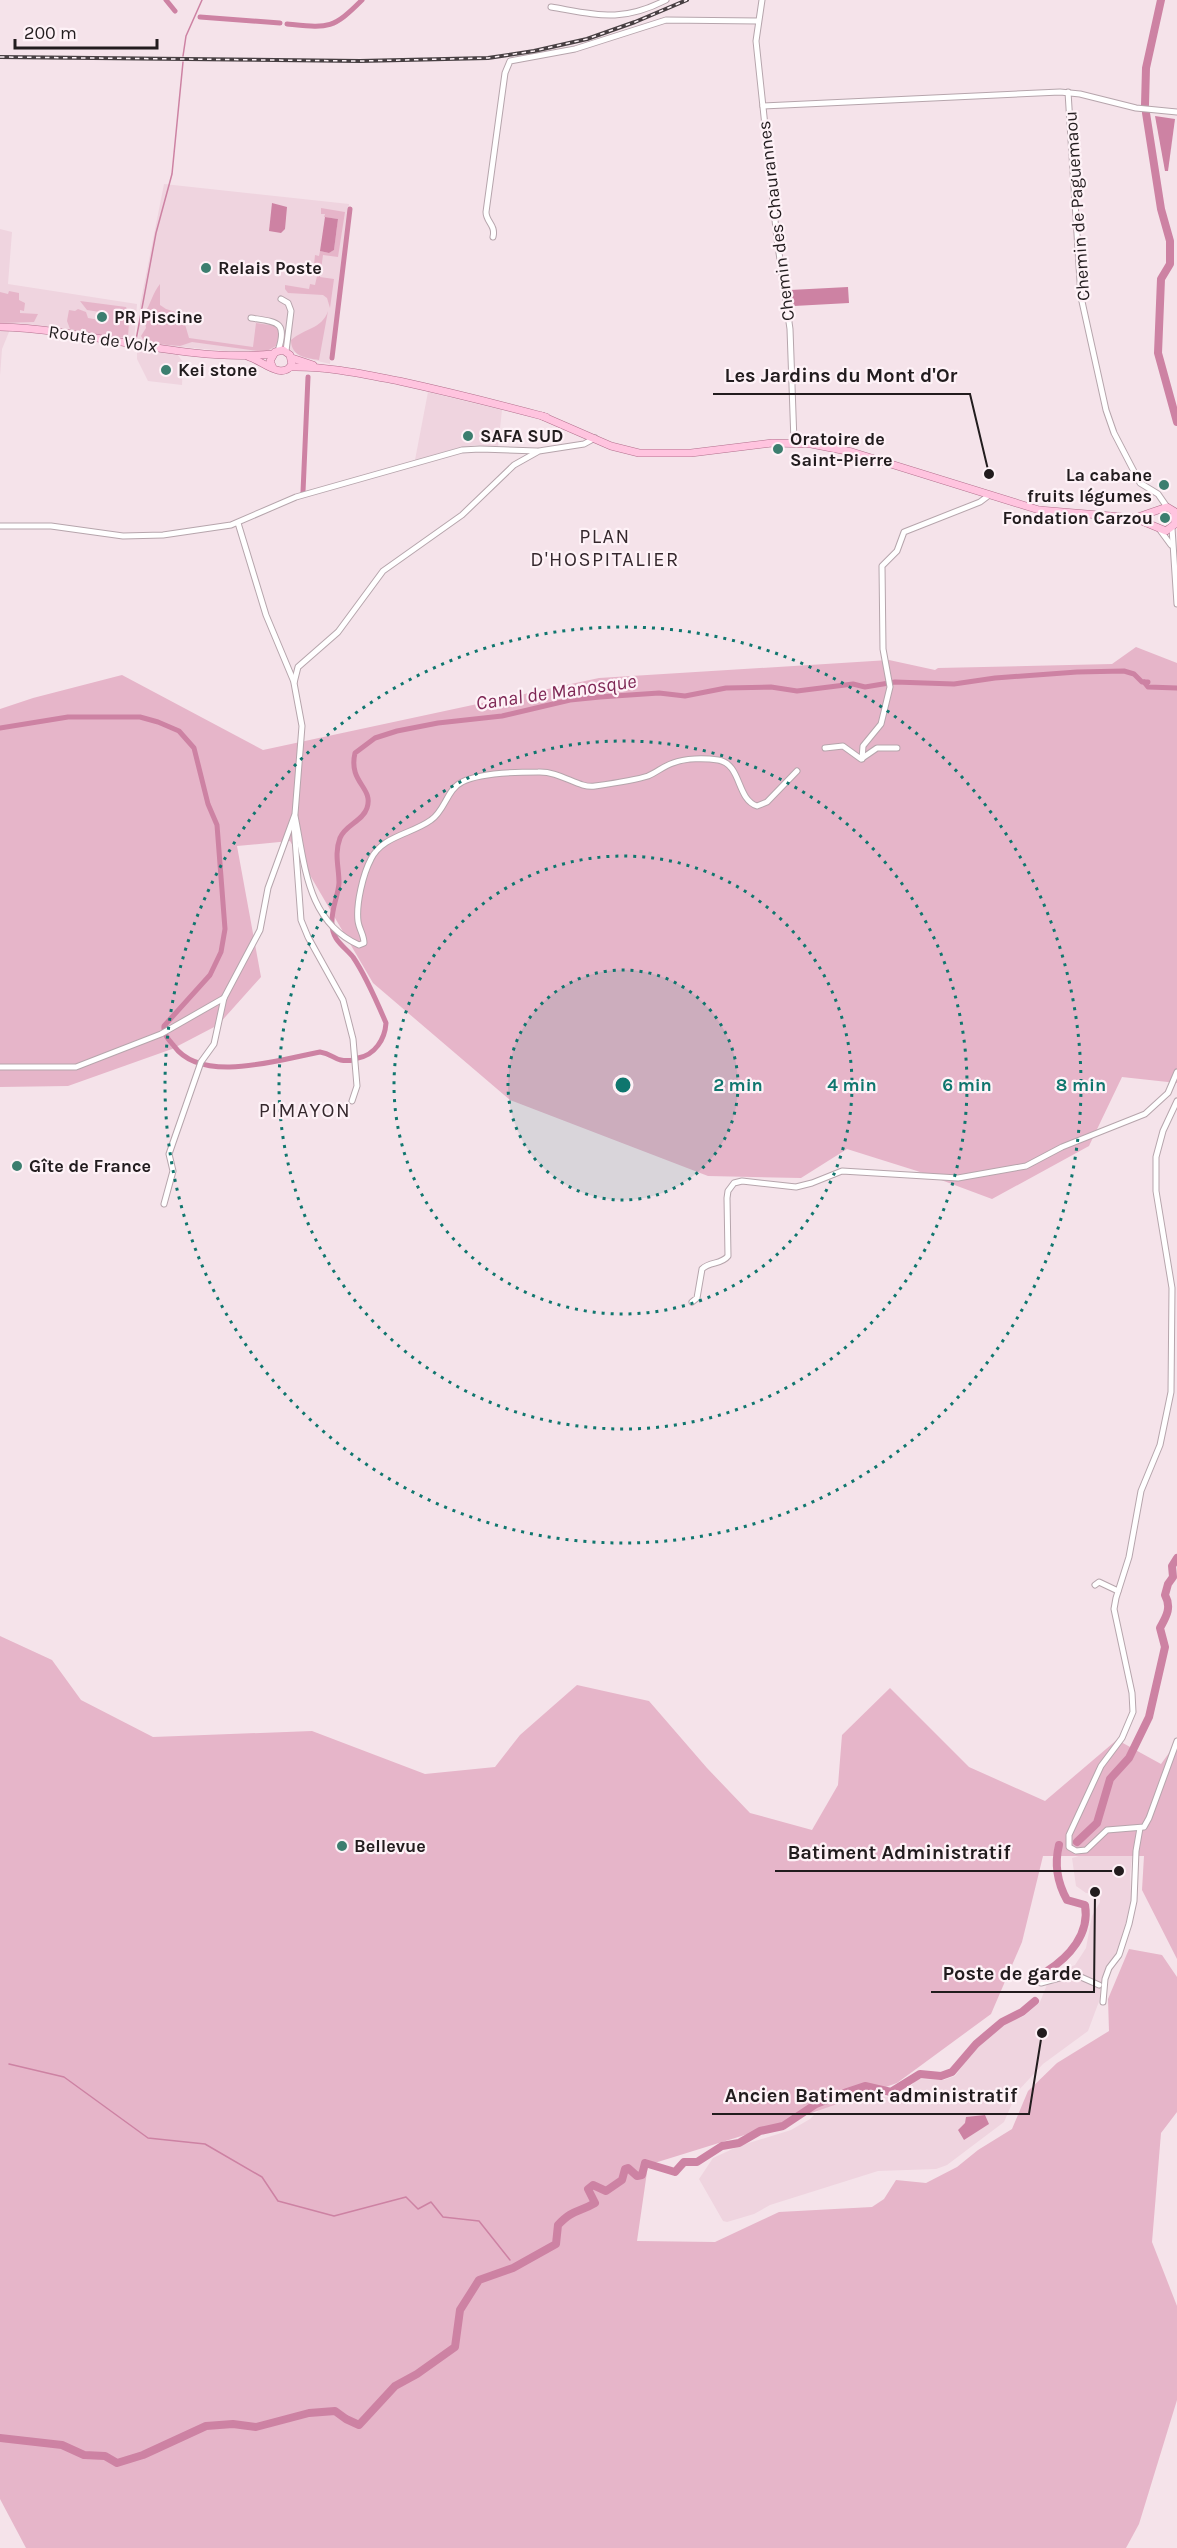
<svg xmlns="http://www.w3.org/2000/svg" width="1177" height="2548" font-family="Karla,sans-serif">
<rect width="100%" height="100%" fill="#f5e3ea"/>
<g fill="#efd4df">
<polygon points="164,184 349,204 330,364 301,357 289,349 248,353 138,343 140,305"/>
<polygon points="0,229 12,232 8,284 137,304 134,342 11,327 2,349 0,376"/>
<polygon points="137,348 177,354 183,362 182,385 148,381 137,359"/>
<polygon points="428,392 502,410 498,447 475,445 457,448 415,460"/>
<polygon points="1134,1840 1130,1875 1131,1899 1124,1934 1117,1954 1103,1977 1101,1996 1088,2031 1043,2064 1017,2092 1004,2122 947,2165 936,2169 878,2171 770,2205 754,2214 727,2222 723,2221 699,2179 713,2158 739,2146 791,2130 810,2119 822,2107 857,2094 896,2098 906,2092 917,2079 944,2080 955,2076 975,2049 1003,2025 1024,2016 1040,2002 1048,1982 1047,1977 1075,1965 1086,1948 1092,1916 1100,1902 1100,1894 1086,1893 1076,1886 1072,1858"/>
</g>
<g fill="#e6b5c9">
<polygon points="321,208 345,212 338,257 323,255 320,277 334,279 330,308 327,298 323,295 288,293 285,289 285,285 309,289 310,284 315,285 317,276 313,274 315,255 319,256 320,251 329,253 334,250 338,219 324,217 325,214 321,214"/>
<path d="M160,284V305L166,309L182,314L189,338L253,347L256,323L276,326L280,333L276,346L265,352L192,342L180,346L145,343L141,336L146,328L144,314C151,304 152,294 160,284Z"/>
<polygon points="9,291 19,293 19,300 25,303 24,311 20,310 20,313 38,314 34,322 0,323 0,292 8,294"/>
<polygon points="80,301 126,307 128,311 125,314 129,322 128,337 116,338 70,329 67,321 69,310 75,311 78,309 86,312 88,318 105,321 106,313 87,310"/>
<path d="M328,311L319,360C305,358 291,356 291,340C305,328 322,329 328,311Z"/>
<polygon points="1136,647 1177,663 1177,1083 1122,1077 1089,1146 992,1199 917,1171 847,1149 801,1178 708,1176 510,1100 373,983 290,841 237,846 261,977 218,1025 172,1049 68,1086 0,1087 0,709 33,698 122,675 263,750 599,678 889,660 935,670 938,668 1112,664"/>
<polygon points="0,1636 52,1660 81,1700 153,1737 312,1731 425,1774 495,1767 520,1735 577,1685 649,1701 707,1768 750,1813 812,1830 838,1785 842,1735 890,1688 969,1767 1045,1801 1119,1738 1121,1742 1161,1764 1177,1742 1177,1959 1142,1890 1144,1856 1043,1856 1022,1942 991,2014 897,2083 783,2123 648,2165 637,2241 715,2242 779,2212 872,2207 884,2199 896,2180 926,2183 957,2167 978,2150 1012,2129 1028,2091 1057,2063 1109,2031 1108,1999 1129,1949 1162,1955 1177,1977 1177,2112 1161,2133 1152,2242 1177,2306 1177,2400 1139,2524 1126,2548 26,2548 0,2499"/>
</g>
<g fill="#cd82a3">
<polygon points="1155,116 1175,119 1168,171 1165,171"/>
<polygon points="272,203 287,207 285,229 281,233 269,231"/>
<polygon points="325,217 338,219 334,250 329,253 320,251"/>
<polygon points="848,287 849,303 794,306 790,290"/>
<polygon points="985,2115 989,2124 964,2140 958,2130 965,2123 966,2117"/>
</g>
<g fill="none" stroke-linecap="round" stroke-linejoin="round">
<g stroke="#cd82a3" stroke-width="1.5">
<polyline points="183,56 186,36 202,0"/>
<polyline points="136,340 156,233 172,174 183,62"/>
<polyline points="9,2064 64,2077 148,2138 205,2144 262,2177 278,2201 334,2216 406,2197 418,2209 431,2202 443,2217 479,2221 510,2260"/>
<polyline points="517,2263 520,2264"/>
</g>
<g stroke="#cd82a3" stroke-width="5">
<polyline points="166,0 175,11"/>
<polyline points="200,17 280,23"/>
<path d="M287,24C328,28 332,30 362,0"/>
<polyline points="332,358 350,209"/>
<polyline points="303,492 308,377"/>
<polyline points="1144,682 1148,687 1177,688"/>
<path d="M0,728L68,717H140L158,722L179,731L194,748L208,804L217,825L225,929L221,952L210,975L164,1026C163,1034 169,1040 174,1046C202,1085 281,1059 320,1052C335,1054 334,1063 354,1060"/>
<path d="M358,1058C375,1055 385,1039 386,1023C377,1002 366,976 353,957C344,946 332,940 332,924C331,909 338,897 339,883C339,867 334,854 340,838C345,825 363,821 367,808C374,787 348,783 355,753L375,738L397,731L438,723L502,716L570,700L600,697L659,693L685,696L726,688L771,687L797,691L853,684L865,687L895,682L954,684L995,678L1077,672L1124,671L1134,674L1142,682H1148"/>
</g>
<g stroke="#cd82a3" stroke-width="8">
<polyline points="1145,105 1146,68 1161,0"/>
<polyline points="1146,113 1161,209 1170,241 1170,264 1161,279 1158,353 1177,422"/>
<path d="M1077,1842L1097,1823L1110,1779L1129,1758L1149,1717L1165,1647L1160,1628C1166,1617 1172,1608 1165,1595L1168,1584L1173,1577L1172,1566L1177,1558"/>
<path d="M1047,1971C1069,1957 1090,1934 1085,1905L1067,1900C1057,1882 1054,1865 1059,1845"/>
<path d="M0,2438L62,2445L84,2455L105,2456L117,2463L143,2455L206,2426L233,2424L256,2427L309,2413L335,2411L346,2419L359,2425L395,2386L417,2374L455,2347L460,2310L479,2280L513,2268L556,2244L558,2225C573,2209 578,2213 595,2203L588,2189L593,2185L606,2191L622,2180L625,2169L628,2168L637,2176L642,2175L645,2163L675,2172L684,2162H697L722,2146L739,2143L760,2131L783,2126L816,2104L847,2092L865,2086L891,2092L920,2074L941,2076L952,2072L976,2044L1002,2022L1022,2012L1035,2001"/>
</g>
<g stroke="#b6a5ac" stroke-width="7">
<g id="minor">
<polyline points="762,0 756,41 777,239 790,329 794,442"/>
<path d="M551,7C598,15 621,23 666,0"/>
<polyline points="1068,92 1081,297 1106,410 1114,433 1140,483 1158,494 1167,507"/>
<polyline points="763,106 1060,92 1080,94 1136,108 1177,112"/>
<path d="M493,237C496,225 486,222 486,212L505,73L510,61L575,49L666,20L758,21"/>
<polyline points="281,299 288,303 291,311 286,351"/>
<path d="M251,318C277,322 288,321 278,351"/>
<polyline points="238,523 266,615 294,682"/>
<polyline points="0,526 51,526 123,536 163,535 231,525 296,497 462,450 480,449 537,451"/>
<polyline points="1172,528 1177,604"/>
<polyline points="1160,530 1171,545"/>
<polyline points="825,748 843,746 861,759 877,748 897,748"/>
<polyline points="862,759 863,746 881,724 890,687 883,649 882,566 897,551 904,532 980,502 988,496"/>
<path d="M295,816C305,865 307,922 359,945L364,943C364,935 359,929 358,921C356,904 363,874 371,859C382,836 412,834 431,820C445,811 447,789 462,782C479,773 518,772 538,772C561,771 579,789 595,786C609,784 636,780 648,776C657,772 664,766 673,763C685,758 705,758 718,760C742,764 736,799 757,806L767,802L797,771"/>
<polyline points="294,825 301,920 308,937 343,1000 353,1039 357,1086 352,1101"/>
<polyline points="0,1067 76,1067 161,1034 224,998 260,930 268,888 295,814 302,726 294,683 298,667 338,632 383,571 462,515 514,465 539,451 584,444 595,438"/>
<polyline points="1177,1101 1163,1131 1156,1157 1156,1191 1172,1288 1171,1392 1160,1445 1141,1491 1129,1557 1116,1598 1114,1609 1132,1693 1133,1712 1122,1738 1101,1766 1069,1835 1069,1847 1076,1851 1086,1850 1107,1830 1144,1827 1149,1818 1177,1741"/>
<polyline points="164,1204 173,1171 169,1154 201,1062 214,1044 224,998"/>
<path d="M692,1302L697,1298L702,1269C710,1261 721,1265 728,1256L727,1198L728,1191L734,1183L742,1181L796,1187L812,1183L842,1171L958,1178L1026,1166L1062,1147L1145,1114L1168,1093L1177,1072"/>
<polyline points="1095,1585 1099,1582 1118,1591"/>
<polyline points="1041,1983 1074,1974 1099,1985"/>
<polyline points="1103,2002 1105,1979 1109,1968 1119,1955 1129,1924 1134,1901 1136,1851 1140,1828"/>
</g>
</g>
<g stroke="#b2708d" stroke-width="8">
<g id="major">
<path d="M0,327C90,329 182,363 273,354"/>
<path d="M249,357C263,361 281,380 292,365L290,355L283,350L275,352L270,361L273,368"/>
<polyline points="292,358 313,365"/>
<path d="M290,367C327,366 363,374 399,381C449,392 497,404 546,417"/>
<polyline points="542,416 611,446 639,453 691,453 772,443 811,444 852,452 1039,510 1135,518 1167,507 1177,513"/>
<polyline points="1137,519 1166,531 1175,524 1174,512"/>
</g>
</g>
<use href="#minor" stroke="#fff" stroke-width="5"/>
<use href="#major" stroke="#ffc4df" stroke-width="7"/>
<g stroke="#473f42" stroke-width="4">
<polyline id="rail" points="0,57 360,61 488,58 534,51 587,39 635,22 687,0"/>
</g>
<use href="#rail" stroke="#fef2f7" stroke-width="1.5" stroke-dasharray="4.5" stroke-linecap="butt"/>
</g>
<circle cx="623" cy="1085" r="115" fill="#0f766e" fill-opacity=".12"/>
<g fill="none" stroke="#0f766e" stroke-width="3" stroke-dasharray="3 6">
<circle cx="623" cy="1085" r="115"/>
<circle cx="623" cy="1085" r="229"/>
<circle cx="623" cy="1085" r="344"/>
<circle cx="623" cy="1085" r="458"/>
</g>
<g fill="#3c7e6f" stroke="#fef2f7" stroke-width="2">
<circle cx="206" cy="268" r="6"/>
<circle cx="102" cy="317" r="6"/>
<circle cx="166" cy="370" r="6"/>
<circle cx="468" cy="436" r="6"/>
<circle cx="778" cy="449" r="6"/>
<circle cx="1164" cy="485" r="6"/>
<circle cx="1165" cy="518" r="6"/>
<circle cx="17" cy="1166" r="6"/>
<circle cx="342" cy="1846" r="6"/>
</g>
<g text-anchor="middle" dominant-baseline="central" stroke-width="4.5" stroke-linejoin="round" paint-order="stroke">
<g font-size="18" fill="#221c1e" stroke="#fef2f7">
<text transform="translate(1077 206) rotate(-94)">Chemin de Paguemaou</text>
<text transform="translate(776 221) rotate(-97)">Chemin des Chaurannes</text>
<text transform="translate(103 339) rotate(8)">Route de Volx</text>
</g>
<g font-size="18" font-weight="bold" fill="#221c1e" stroke="#fef2f7" text-anchor="start">
<text x="218" y="268">Relais Poste</text>
<text x="114" y="317">PR Piscine</text>
<text x="178" y="370">Kei stone</text>
<text x="480" y="436">SAFA SUD</text>
<text x="790" y="439">Oratoire de<tspan x="790" dy="21">Saint-Pierre</tspan></text>
<text x="1152" y="475" text-anchor="end">La cabane<tspan x="1152" dy="21">fruits légumes</tspan></text>
<text x="1153" y="518" text-anchor="end">Fondation Carzou</text>
<text x="29" y="1166">Gîte de France</text>
<text x="354" y="1846">Bellevue</text>
</g>
<g font-size="20" letter-spacing="1.5" fill="#35282d" stroke="#fef2f7">
<text x="605" y="536">PLAN<tspan x="605" dy="23">D'HOSPITALIER</tspan></text>
<text x="305" y="1110">PIMAYON</text>
</g>
<g font-size="20" font-style="italic" fill="#7f2755" stroke="#fef2f7">
<text transform="translate(556 692) rotate(-8)">Canal de Manosque</text>
</g>
</g>
<circle cx="623" cy="1085" r="9" fill="#0f766e" stroke="#fef2f7" stroke-width="3"/>
<g font-size="18" text-anchor="middle" font-weight="bold" fill="#0f766e" stroke="#fef2f7" stroke-width="4.5" stroke-linejoin="round" paint-order="stroke">
<text x="738" y="1091">2 min</text>
<text x="852" y="1091">4 min</text>
<text x="967" y="1091">6 min</text>
<text x="1081" y="1091">8 min</text>
</g>
<path fill="none" stroke="#221c1e" stroke-width="2" d="M989 474L970 394H713M1119 1871L1023 1871H775M1095 1892L1094 1992H931M1042 2033L1029 2114H712"/>
<g fill="#221c1e" stroke="#fef2f7" stroke-width="2">
<circle cx="989" cy="474" r="6"/>
<circle cx="1119" cy="1871" r="6"/>
<circle cx="1095" cy="1892" r="6"/>
<circle cx="1042" cy="2033" r="6"/>
</g>
<g font-size="20" text-anchor="middle" font-weight="bold" fill="#221c1e" stroke="#fef2f7" stroke-width="4.5" stroke-linejoin="round" paint-order="stroke">
<text x="841" y="382">Les Jardins du Mont d'Or</text>
<text x="899" y="1859">Batiment Administratif</text>
<text x="1012" y="1980">Poste de garde</text>
<text x="871" y="2102">Ancien Batiment administratif</text>
</g>
<path d="M15 39v9h142v-9" fill="none" stroke="#221c1e" stroke-width="3"/>
<text x="24" y="39" font-size="18" fill="#221c1e" stroke="#fef2f7" stroke-width="4.5" paint-order="stroke">200 m</text>
</svg>
